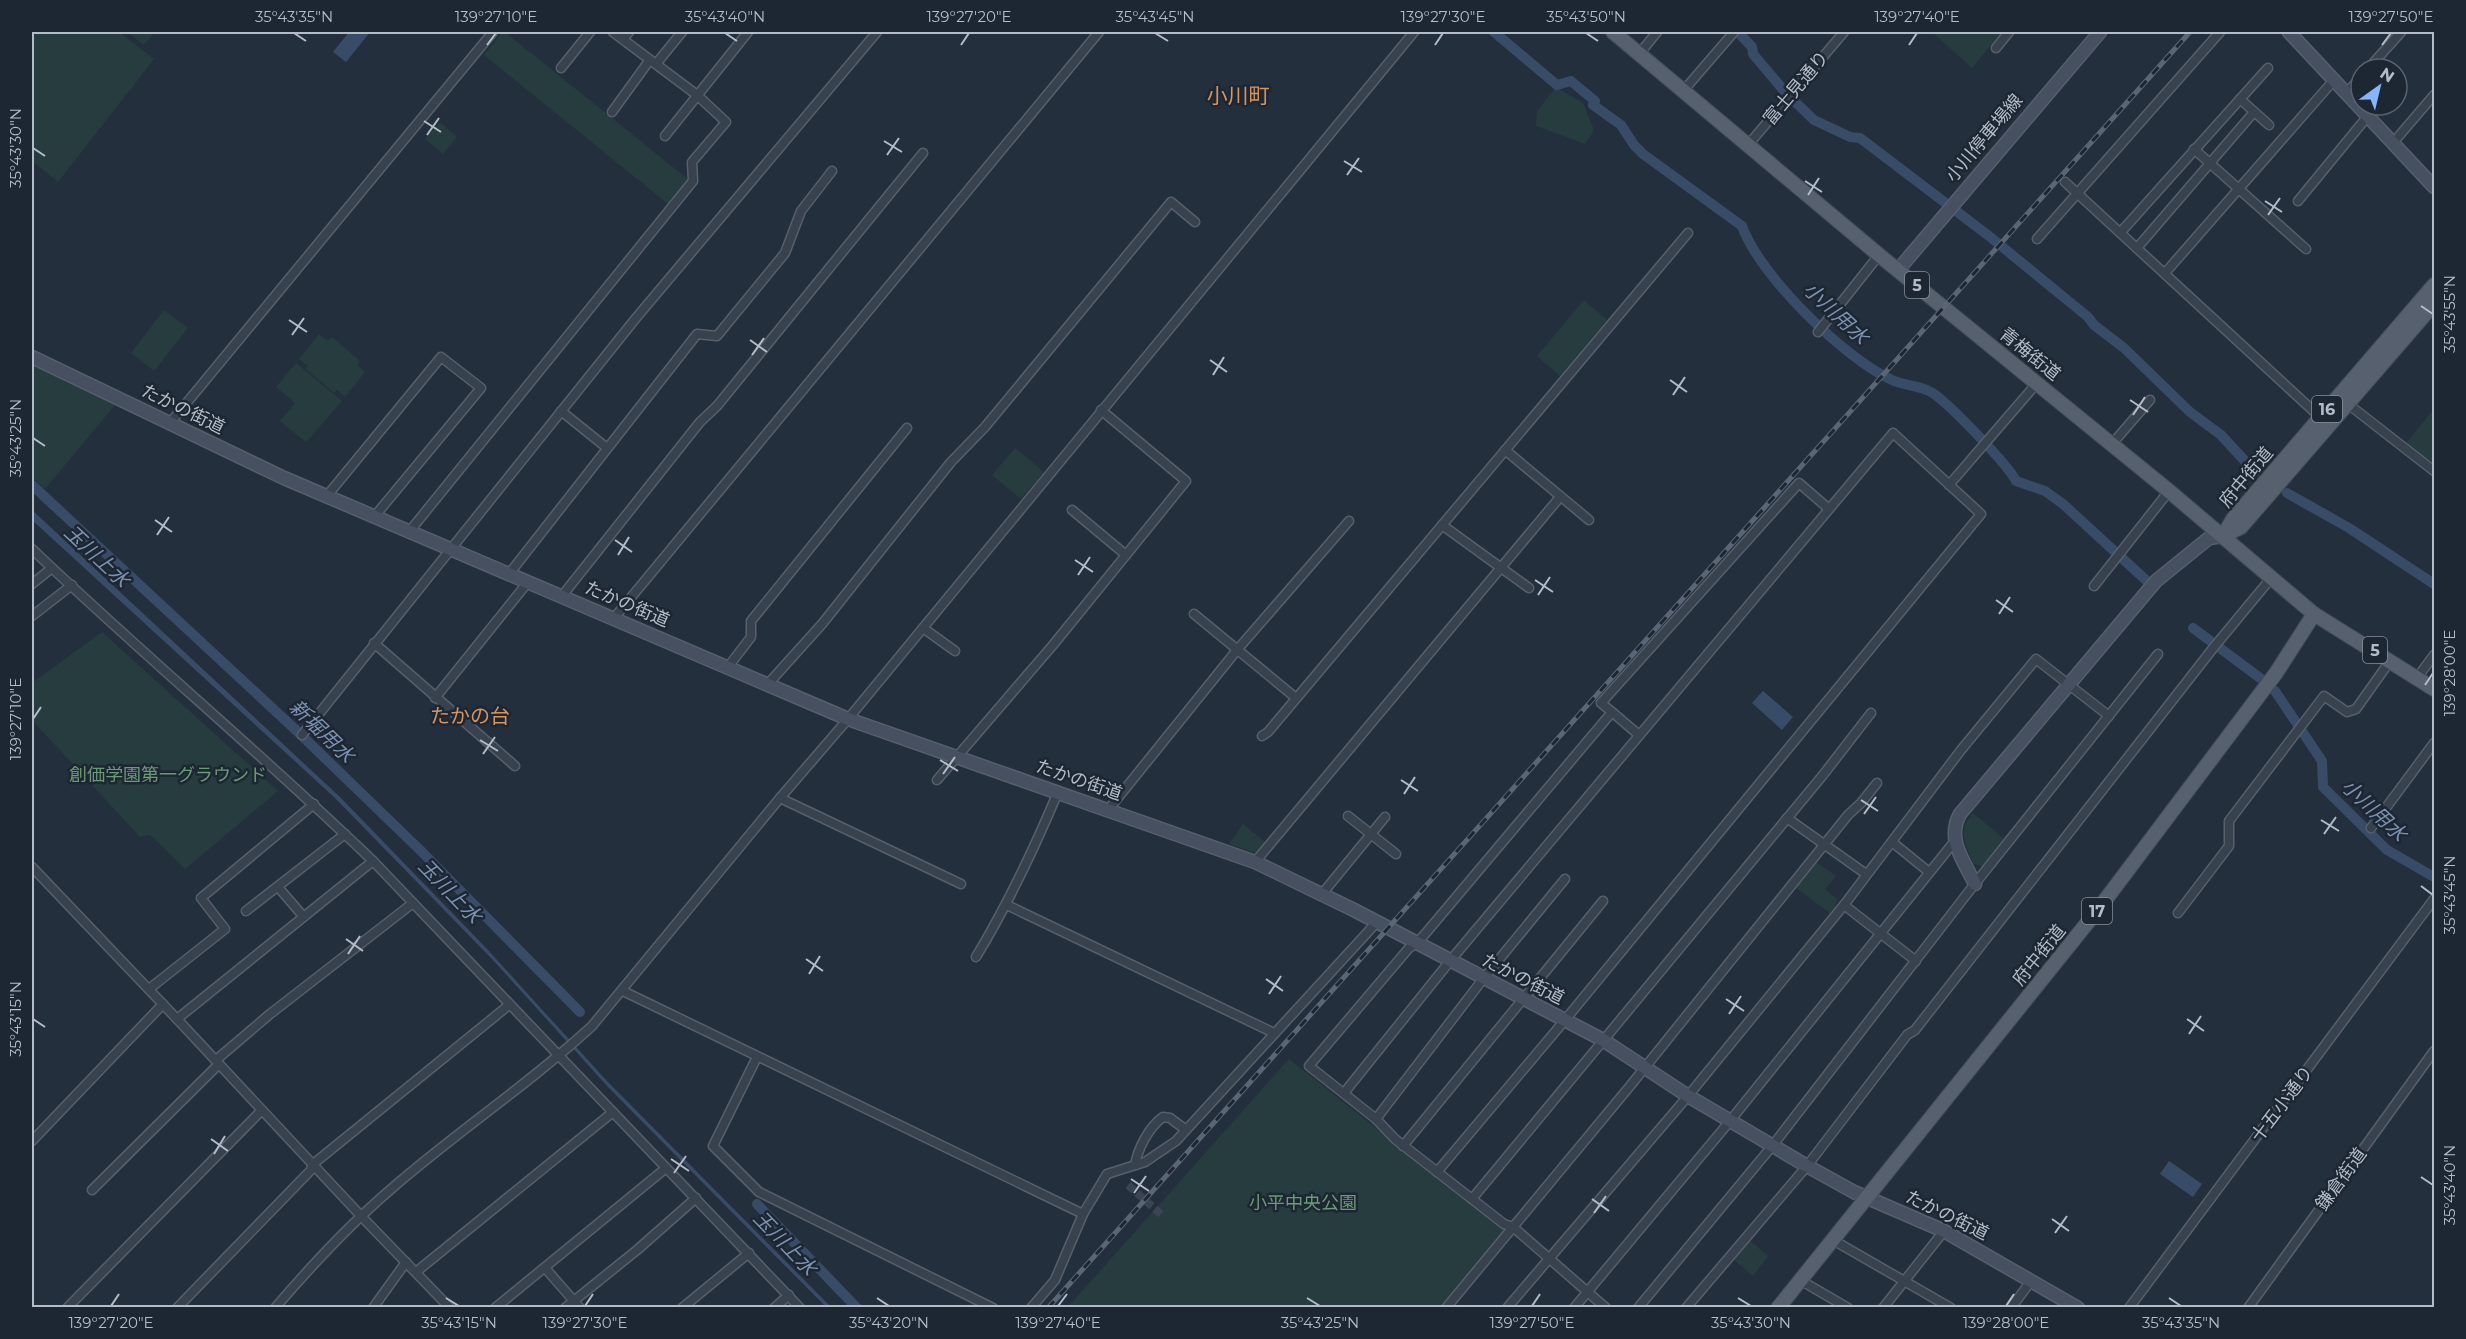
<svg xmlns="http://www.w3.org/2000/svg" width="2466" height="1339" font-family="Montserrat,'Noto Sans JP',sans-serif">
<rect width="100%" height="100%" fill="#242f3e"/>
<g fill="#263c3f">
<polygon points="37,32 119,32 154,59 58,182 32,161 32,38"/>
<polygon points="127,32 155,32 144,45"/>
<polygon points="502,32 505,32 689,180 668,204 484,55"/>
<polygon points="1932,32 2002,32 1972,68"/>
<polygon points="1556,87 1583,103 1594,130 1585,144 1536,126 1537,111"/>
<polygon points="440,122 457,137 443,154 425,139"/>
<polygon points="1584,300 1607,320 1560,376 1537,356"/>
<polygon points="164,310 188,328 154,371 131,353"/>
<polygon points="319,334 328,341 332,337 360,361 357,365 365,372 345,397 337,390 334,393 306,369 308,366 299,359"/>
<polygon points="296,363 342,401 306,442 280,421 295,403 276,387"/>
<polygon points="32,365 115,405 45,489 32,478"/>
<polygon points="2434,409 2434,465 2406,443"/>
<polygon points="1015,448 1044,472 1021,499 992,475"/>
<polygon points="102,632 278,791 185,869 150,835 140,837 32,720 32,683"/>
<path d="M1973,813L2004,839L1983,867L1974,864C1965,845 1957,830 1973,813Z"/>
<polygon points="1243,824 1265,842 1256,853 1229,844"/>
<polygon points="1816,862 1836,876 1825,889 1838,900 1831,914 1795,887"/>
<polygon points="1289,1059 1506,1231 1442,1307 1067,1308"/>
<polygon points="1749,1240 1768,1256 1753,1276 1734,1260"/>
</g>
<g fill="#394c67">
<polygon points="349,32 370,32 346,62 333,52"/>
<polygon points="32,510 341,798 488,950 606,1080 831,1307 826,1307 608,1087 492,959 335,798 32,520"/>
<polygon points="1763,691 1793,717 1782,730 1752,703"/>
<polygon points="2169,1161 2202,1184 2193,1197 2160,1174"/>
</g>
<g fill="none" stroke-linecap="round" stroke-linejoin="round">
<g stroke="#394c67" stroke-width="10">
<path d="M1494,32L1557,85L1571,81L1595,101L1593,105L1621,125L1634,145L1643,154L1742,226C1759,275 1845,359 1892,380C1905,386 1919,385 1931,392C1947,401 2008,465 2016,481L2045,491L2063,504L2148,582"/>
<polyline points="1738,32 1752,47 1753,54 1786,93 1814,120 1850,137 1860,138 1989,236 2088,317 2094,325 2124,348 2190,412 2221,435 2255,472"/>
<polyline points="32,485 298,732 420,850 580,1012"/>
<polyline points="2287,493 2349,528 2434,584"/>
<polyline points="2193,628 2260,678"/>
<polyline points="2275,691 2322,761 2323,787 2387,850 2434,877"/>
<polyline points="757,1204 857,1308"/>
</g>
<polyline stroke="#3a4453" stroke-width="8" stroke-dasharray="8 4" stroke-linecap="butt" points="1128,1185 1163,1216"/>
<g stroke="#565f6c" stroke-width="11">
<g id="street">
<polyline points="623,39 629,32"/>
<polyline points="1996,48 2009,32"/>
<polyline points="1640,53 1657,32"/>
<polyline points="656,64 682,32"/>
<polyline points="561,68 590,32"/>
<polyline points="2368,69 2401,32"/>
<polyline points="1684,90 1734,32"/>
<polyline points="2346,94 2361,77"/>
<polyline points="2240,99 2269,125"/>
<polyline points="612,112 649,61"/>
<polyline points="665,136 748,32"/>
<polyline points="2392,144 2434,95"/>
<polyline points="1748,145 1844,32"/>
<polyline points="2194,149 2306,249"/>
<polyline points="2065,182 2320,417"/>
<polyline points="2298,201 2367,117"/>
<polyline points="2120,233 2268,68"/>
<polyline points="2037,239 2220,32"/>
<polyline points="2137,248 2254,112"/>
<polyline points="2165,273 2334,80"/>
<polyline points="1818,332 1879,255"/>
<polyline points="2348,404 2434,471"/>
<polyline points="561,411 607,448"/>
<polyline points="170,423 493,32"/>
<polyline points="2112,444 2150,400"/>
<polyline points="1505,450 1589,520"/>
<polyline points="1949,485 2037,383"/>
<polyline points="326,497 441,357 481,388 374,517"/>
<polyline points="1072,510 1126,555"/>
<polyline points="1442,525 1529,588"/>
<polyline points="409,532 693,181 692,162 726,122 697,95 613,32"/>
<path d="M32,549C143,655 262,754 373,861L800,1308"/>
<polyline points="509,574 697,334 717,336 785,253 801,211 832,171"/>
<polyline points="32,584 52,568"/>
<polyline points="2094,586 2169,491"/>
<polyline points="562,596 700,422 717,406 923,153"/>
<polyline points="1194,614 1296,698"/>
<polyline points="32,616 72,585"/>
<polyline points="614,618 1099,32"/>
<polyline points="923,628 955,651"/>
<polyline points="374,643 515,766"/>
<polyline points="728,667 751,637 751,621 907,428"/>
<polyline points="2417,678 2434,655"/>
<polyline points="768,684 822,624 951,462 985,427 1171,202 1195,222"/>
<polyline points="435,698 528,582"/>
<polyline points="1612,712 1639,735"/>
<polyline points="302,735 636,318 877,32"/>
<polyline points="1262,736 1268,732 1688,233"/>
<polyline points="937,780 1053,645 1186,481 1101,410"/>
<polyline points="780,798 961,884"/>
<polyline points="1108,810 1237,650 1349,521"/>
<polyline points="1348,816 1396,854"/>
<polyline points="1787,818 1866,874"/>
<polyline points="2371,828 2434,743"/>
<polyline points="1892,842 1929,872"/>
<polyline points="1255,862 1560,497"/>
<polyline points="32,867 177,1019 361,1216 450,1308"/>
<polyline points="278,887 303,916"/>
<polyline points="1322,894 1385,817"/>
<polyline points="1007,905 1274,1033"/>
<polyline points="1844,905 1916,961"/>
<polyline points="246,911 345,834"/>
<polyline points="2178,913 2229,846 2229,821 2324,696 2347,712 2356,709 2390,661"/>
<path d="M976,957C1008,904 1034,849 1058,792"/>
<polyline points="149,989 225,929 201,898 314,804"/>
<polyline points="623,991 1083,1214"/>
<polyline points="177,1019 373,861"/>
<polyline points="757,1057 713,1146 759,1192 993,1308"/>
<polyline points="216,1060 270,1014 413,903"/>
<polyline points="1344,1093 1450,961 1893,433 1981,514 1565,1020 1437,1172"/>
<polyline points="1376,1119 1483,979 1565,879"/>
<polyline points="32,1141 163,1004"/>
<polyline points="1403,1146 1603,901"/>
<path d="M1135,1165C1138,1148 1149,1127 1163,1117L1170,1118L1186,1130"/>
<polyline points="92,1190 219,1064"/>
<polyline points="1472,1199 1823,775 1871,713"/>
<polyline points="1833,1240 1951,1308"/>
<polyline points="545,1268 580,1308"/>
<polyline points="416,1272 613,1112"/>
<polyline points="1800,1280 1848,1308"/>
<polyline points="67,1308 262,1110"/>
<polyline points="177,1308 311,1170 312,1165 509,1005"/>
<path d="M275,1308C311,1266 348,1226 390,1190C455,1133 528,1085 592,1026L780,798L848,719L1414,32"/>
<polyline points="373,1308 406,1262"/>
<polyline points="495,1308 666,1168"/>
<polyline points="565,1308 637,1250 696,1198"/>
<polyline points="682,1308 749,1253"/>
<polyline points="774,1308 789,1295"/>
<polyline points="1031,1308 1055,1280 1083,1214 1107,1174 1145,1162 1176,1141 1377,922"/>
<polyline points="1446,1308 1630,1086 1848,815 1861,803 1877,783"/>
<polyline points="1507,1308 1688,1096 1844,905 1961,750 2036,659 2109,716"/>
<polyline points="1574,1308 1730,1121 1954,842"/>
<polyline points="1606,1308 1513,1227 1504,1224 1395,1139 1376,1119 1309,1066 1409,948 1416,944 1425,934 1612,712 1601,703 1799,483 1829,509"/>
<polyline points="1638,1308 1773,1145 1970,890 2158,654"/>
<polyline points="1686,1308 1807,1166 1907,1035 1915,1030 2214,647 2272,577"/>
<polyline points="1883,1308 1944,1231"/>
<polyline points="2011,1308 2031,1281"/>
<polyline points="2129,1308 2434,899"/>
<polyline points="2248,1308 2434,1051"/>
</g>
</g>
<g stroke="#565f6c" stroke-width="15">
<g id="secondary">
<polyline points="2289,32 2434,187"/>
<polyline points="1898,270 2100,32"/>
<polyline points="32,357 284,478 848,719 1255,862 1354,910 1603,1040 1688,1096 1807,1166 1854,1192 1944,1231 2078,1308"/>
<path d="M1975,884C1964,861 1946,839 1960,814L2156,581L2209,538L2223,536"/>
</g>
</g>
<g stroke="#414a57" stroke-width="16">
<g id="primary">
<polyline points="1613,32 1879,255 2169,491 2314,614 2434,689"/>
<polyline points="2223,536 2233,519 2434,285"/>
<polyline points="2223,536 2241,527 2434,304"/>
<polyline points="1778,1308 2100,907 2276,673 2314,614"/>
</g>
</g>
<use href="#street" stroke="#38414e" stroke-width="8"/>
<use href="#secondary" stroke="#465061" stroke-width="12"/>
<use href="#primary" stroke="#56606e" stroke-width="14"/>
<g stroke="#5a6575" stroke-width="5">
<polyline id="rail" points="1048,1308 2190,32"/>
</g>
<use href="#rail" stroke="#1d2633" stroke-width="3" stroke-dasharray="9" stroke-linecap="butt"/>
</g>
<path fill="none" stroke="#b4bcc9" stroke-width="2" d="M294,33L306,41M725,33L737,41M1155,33L1168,41M1586,33L1598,41M487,45L496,33M961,45L969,33M1435,45L1443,33M1909,45L1917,33M2382,45L2391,33M424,121L441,132M427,135L439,118M884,141L902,152M33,148L45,156M887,155L899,138M1344,161L1362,172M1347,175L1359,158M1805,181L1822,192M1808,195L1819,178M2265,201L2282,212M2268,215L2280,198M2421,306L2433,314M289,320L307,332M292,335L304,318M750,340L767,352M752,355L764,338M1210,360L1227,372M1213,375L1224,357M1670,380L1687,392M1673,395L1685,377M2130,400L2148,412M2133,415L2145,397M33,438L45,446M155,520L172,532M157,535L169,517M615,540L632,552M618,555L629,537M1075,560L1093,572M1078,575L1090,557M1535,580L1553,592M1538,595L1550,577M1996,600L2013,612M1999,614L2010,597M2425,685L2433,673M33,719L41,707M480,740L498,751M483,754L495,737M940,760L958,771M943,774L955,757M1401,780L1418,791M1404,794L1415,777M1861,800L1878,811M1864,814L1876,797M2321,820L2339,831M2324,834L2336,817M2421,886L2433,895M346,939L363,951M348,954L360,936M806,959L823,971M809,974L820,956M1266,979L1283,991M1269,994L1281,976M1726,999L1744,1011M1729,1014L1741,996M33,1019L45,1027M2187,1019L2204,1031M2189,1034L2201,1016M211,1139L228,1151M214,1154L225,1136M671,1159L689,1171M674,1173L686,1156M2421,1177L2433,1185M1131,1179L1149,1191M1134,1193L1146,1176M1592,1199L1609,1211M1594,1213L1606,1196M2052,1219L2069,1231M2055,1233L2067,1216M446,1298L459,1306M877,1298L889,1306M1307,1298L1320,1306M1738,1298L1751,1306M2169,1298L2181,1306M111,1306L119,1294M585,1306L593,1294M1058,1306L1067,1294M1532,1306L1540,1294M2006,1306L2014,1294"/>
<g text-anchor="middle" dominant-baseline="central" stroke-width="5" stroke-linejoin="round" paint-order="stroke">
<g fill="#1d2633" stroke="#878f9c" stroke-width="1.5">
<rect x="1905" y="272" width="24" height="26" rx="4.5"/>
<rect x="2312" y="396" width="30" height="26" rx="4.5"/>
<rect x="2363" y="637" width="24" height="26" rx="4.5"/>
<rect x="2082" y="898" width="30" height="26" rx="4.5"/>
</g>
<g font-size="16" font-weight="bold" fill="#b4bcc9">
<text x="1917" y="285">5</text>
<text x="2327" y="409">16</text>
<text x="2375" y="650">5</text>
<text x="2097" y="911">17</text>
</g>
<g font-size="18" fill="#b4bcc9" stroke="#1d2633">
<text transform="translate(1796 88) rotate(-50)">富士見通り</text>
<text transform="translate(1984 138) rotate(-50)">小川停車場線</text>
<text transform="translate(2030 354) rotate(39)">青梅街道</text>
<text transform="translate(183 409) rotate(26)">たかの街道</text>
<text transform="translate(2246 477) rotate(-50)">府中街道</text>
<text transform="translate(627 604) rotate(23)">たかの街道</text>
<text transform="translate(1079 780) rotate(19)">たかの街道</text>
<text transform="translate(2039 955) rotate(-51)">府中街道</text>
<text transform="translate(1523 979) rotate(27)">たかの街道</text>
<text transform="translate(2282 1104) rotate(-53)">十五小通り</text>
<text transform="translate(2341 1179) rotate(-54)">鎌倉街道</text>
<text transform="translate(1947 1215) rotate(26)">たかの街道</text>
</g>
<g font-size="18" fill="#6b9a76" stroke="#1d2633">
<text x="168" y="775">創価学園第一グラウンド</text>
<text x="1303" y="1203">小平中央公園</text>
</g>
<g font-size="20" font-style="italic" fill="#7c92b1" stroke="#1d2633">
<text transform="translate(1836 313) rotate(43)">小川用水</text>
<text transform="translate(97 556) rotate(43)">玉川上水</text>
<text transform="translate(322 731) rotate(44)">新堀用水</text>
<text transform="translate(2374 810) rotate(43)">小川用水</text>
<text transform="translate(450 891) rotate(46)">玉川上水</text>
<text transform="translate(785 1243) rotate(46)">玉川上水</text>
</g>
<g font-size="20" fill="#d59563" stroke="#1d2633">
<text x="470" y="716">たかの台</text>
</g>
<g font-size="21" fill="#d59563" stroke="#1d2633">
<text x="1238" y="95">小川町</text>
</g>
</g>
<rect width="2466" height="1339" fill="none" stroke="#1d2633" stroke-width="66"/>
<g transform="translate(2379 87) rotate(34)"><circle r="28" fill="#1d2633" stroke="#59626f" stroke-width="1.5"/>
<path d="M0-4.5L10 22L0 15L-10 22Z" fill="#8ab4f8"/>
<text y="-9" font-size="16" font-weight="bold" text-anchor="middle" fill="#b4bcc9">N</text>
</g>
<rect x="33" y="33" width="2400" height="1273" fill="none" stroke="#b4bcc9" stroke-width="2"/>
<g font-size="15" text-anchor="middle" fill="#b4bcc9">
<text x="294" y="22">35°43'35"N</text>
<text x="496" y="22">139°27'10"E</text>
<text x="725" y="22">35°43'40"N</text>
<text x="969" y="22">139°27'20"E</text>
<text x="1155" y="22">35°43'45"N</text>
<text x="1443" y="22">139°27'30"E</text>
<text x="1586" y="22">35°43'50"N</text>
<text x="1917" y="22">139°27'40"E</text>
<text x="2391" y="22">139°27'50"E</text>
<text transform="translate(16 148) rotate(-90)" y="5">35°43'30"N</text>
<text transform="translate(2450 314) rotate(-90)" y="5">35°43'55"N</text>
<text transform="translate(16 438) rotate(-90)" y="5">35°43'25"N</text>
<text transform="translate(2450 673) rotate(-90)" y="5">139°28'00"E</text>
<text transform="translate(16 719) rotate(-90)" y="5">139°27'10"E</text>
<text transform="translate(2450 895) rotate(-90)" y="5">35°43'45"N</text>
<text transform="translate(16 1019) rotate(-90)" y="5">35°43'15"N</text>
<text transform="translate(2450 1185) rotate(-90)" y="5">35°43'40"N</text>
<text x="111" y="1328">139°27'20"E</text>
<text x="459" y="1328">35°43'15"N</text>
<text x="585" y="1328">139°27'30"E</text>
<text x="889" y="1328">35°43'20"N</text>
<text x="1058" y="1328">139°27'40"E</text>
<text x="1320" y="1328">35°43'25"N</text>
<text x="1532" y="1328">139°27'50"E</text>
<text x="1751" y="1328">35°43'30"N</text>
<text x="2006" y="1328">139°28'00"E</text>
<text x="2181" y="1328">35°43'35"N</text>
</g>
</svg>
